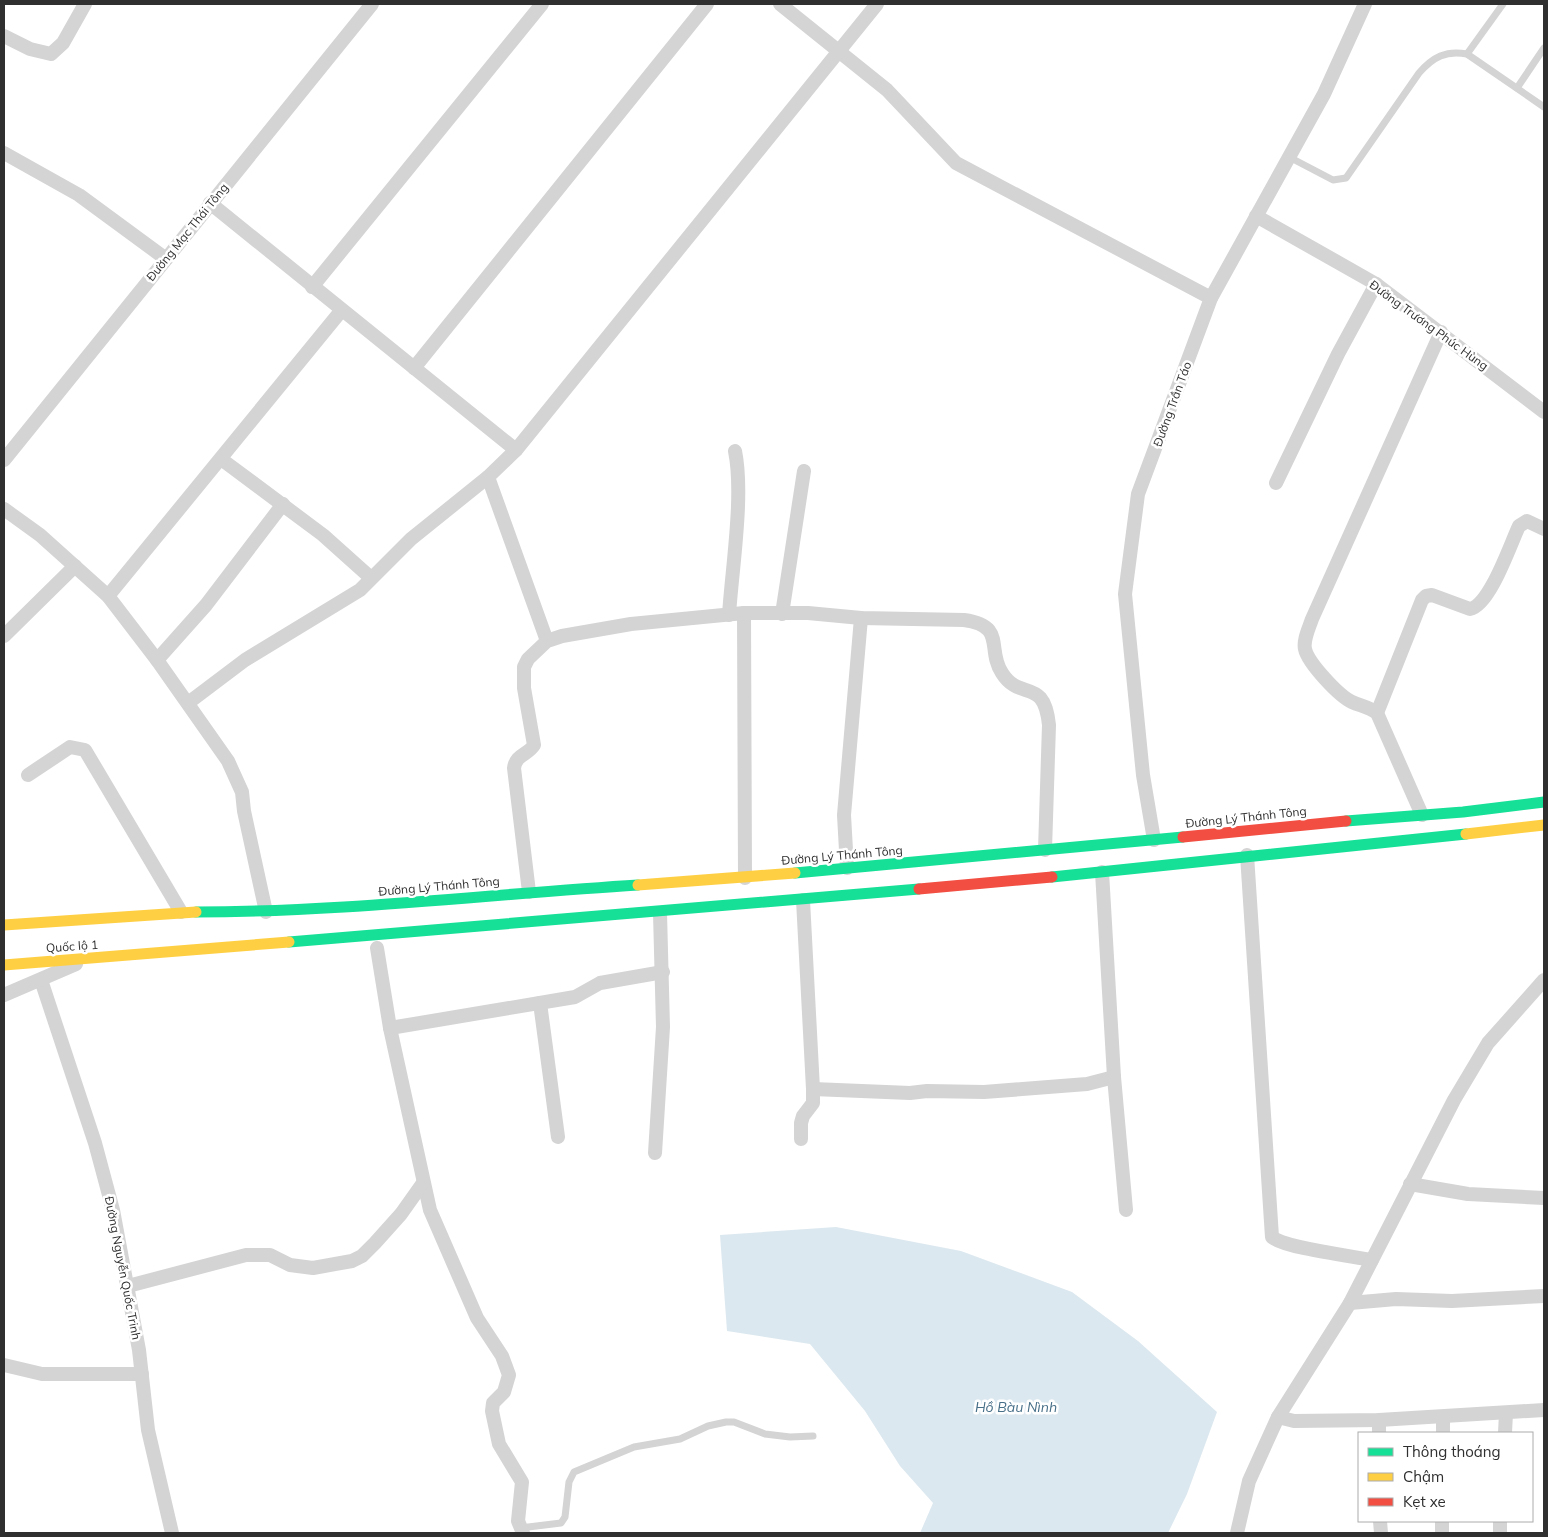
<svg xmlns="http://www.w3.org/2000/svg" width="1548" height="1537" font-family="Mulish,sans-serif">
<rect width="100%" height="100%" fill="#fff"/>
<polygon fill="#dce8ef" points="836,1227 961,1251 1072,1292 1138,1341 1217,1412 1187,1494 1168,1533 920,1533 933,1503 900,1466 865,1411 810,1344 727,1331 720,1235"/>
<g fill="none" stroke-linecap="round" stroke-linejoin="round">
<g stroke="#d4d4d4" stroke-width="7">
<polyline points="1467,54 1503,4"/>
<polyline points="1517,88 1544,48"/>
<path d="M1289,157L1333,180L1346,178L1419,73C1433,57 1446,50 1467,54L1544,107"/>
<polyline points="520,1528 561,1523 565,1517 569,1482 574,1472 634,1447 680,1439 708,1426 726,1422 734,1422 765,1434 790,1437 813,1436"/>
</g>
<g stroke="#d4d4d4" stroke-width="14">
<polyline points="780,4 887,90 956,163 1211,298"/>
<polyline points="4,36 30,49 51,54 63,43 85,4"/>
<polyline points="4,153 79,195 166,259"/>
<polyline points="210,203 516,450"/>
<polyline points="1256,216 1376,284 1544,412"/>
<polyline points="312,287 542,4"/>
<polyline points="414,368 707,4"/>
<polyline points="221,459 323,535 371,578"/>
<polyline points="4,460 372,4"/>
<polyline points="488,477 547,641"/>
<polyline points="1276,483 1338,354 1376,284"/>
<polyline points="4,509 40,535 108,596 157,660 228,761 242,792 244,811 266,912"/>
<polyline points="108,596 341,311"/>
<polyline points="744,613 745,878"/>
<polyline points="782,614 804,471"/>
<path d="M729,615C732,568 744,495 735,451"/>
<polyline points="4,636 75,566"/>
<polyline points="157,660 206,605 283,504"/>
<polyline points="188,703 245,660 360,590 411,539 488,477 516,450 877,4"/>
<path d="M1377,713L1422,600L1426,596L1432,595L1470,609C1490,605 1510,545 1519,526L1527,521L1544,529"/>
<polyline points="28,775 70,747 85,750 181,912"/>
<path d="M1422,815L1377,713C1369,707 1361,706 1352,702C1339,696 1308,663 1305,649C1303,640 1309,628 1312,619L1441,332"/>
<polyline points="1154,840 1143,775 1125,594 1138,494 1211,298 1324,94 1365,4"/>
<path d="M1247,855L1272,1237C1284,1248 1352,1256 1372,1260"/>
<polyline points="847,868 844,815 861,618"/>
<polyline points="1102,872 1114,1077 1126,1210"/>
<path d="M529,892L514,768C516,754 528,755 534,745L524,688V667L528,659L547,641L562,636L631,624L744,613H808L861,618L964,620C1007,626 986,649 1002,673C1020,702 1044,676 1049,725L1045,850"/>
<polyline points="377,948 390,1028 430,1210 477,1318 502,1356 509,1375 504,1392 493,1403 492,1411 499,1444 522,1482 518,1521 523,1533"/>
<polyline points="41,980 95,1143 113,1210 139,1350 148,1430 172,1533"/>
<polyline points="4,995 76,964"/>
<polyline points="540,1003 558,1137"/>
<polyline points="390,1028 575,997 600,983 663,972"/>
<polyline points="813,1089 910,1093 927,1091 984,1092 1087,1084 1114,1077"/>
<polyline points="801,1139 801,1123 803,1116 813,1103 813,1089 803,900"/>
<polyline points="655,1153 663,1027 660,913"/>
<polyline points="1410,1184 1468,1194 1544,1198"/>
<polyline points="128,1286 246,1255 270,1255 290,1265 313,1268 352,1261 362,1256 375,1243 401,1214 423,1183"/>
<polyline points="1350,1303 1396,1299 1452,1301 1544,1296"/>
<polyline points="4,1365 42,1374 142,1374"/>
<polyline points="1278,1417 1294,1421 1379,1420 1544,1410"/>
<polyline points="1379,1420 1379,1433"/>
<polyline points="1443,1433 1443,1417"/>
<polyline points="1505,1433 1506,1413"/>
<polyline points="1380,1521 1381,1533"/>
<polyline points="1237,1533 1249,1481 1278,1417 1350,1303 1454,1100 1488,1043 1544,980"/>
<polyline points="1442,1533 1442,1521"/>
<polyline points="1500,1533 1500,1521"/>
</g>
<g stroke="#16e098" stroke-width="11">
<polyline points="1346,821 1463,812 1544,802"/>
<polyline points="795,873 1183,837"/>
<polyline points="1052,877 1466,834"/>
<path d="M196,912C344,912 491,894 638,885"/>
<polyline points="289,942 919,889"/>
</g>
<g stroke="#ffcf43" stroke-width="11">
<polyline points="1466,834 1544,825"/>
<polyline points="638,885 795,873"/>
<polyline points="4,925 196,912"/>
<polyline points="4,965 289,942"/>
</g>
<g stroke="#f24e42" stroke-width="11">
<polyline points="1183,837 1346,821"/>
<polyline points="919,889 1052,877"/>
</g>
</g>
<g text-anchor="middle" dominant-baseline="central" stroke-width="5" stroke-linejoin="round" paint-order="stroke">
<g font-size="12" fill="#2f2f2f" stroke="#fff">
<text transform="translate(187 232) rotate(-51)">Đường Mạc Thái Tông</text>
<text transform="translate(1429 325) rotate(36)">Đường Trương Phúc Hùng</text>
<text transform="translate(1172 404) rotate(-70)">Đường Trần Táo</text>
<text transform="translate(1246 817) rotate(-6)">Đường Lý Thánh Tông</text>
<text transform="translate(842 855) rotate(-5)">Đường Lý Thánh Tông</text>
<text transform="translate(439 886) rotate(-5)">Đường Lý Thánh Tông</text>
<text transform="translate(72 946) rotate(-4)">Quốc lộ 1</text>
<text transform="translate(123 1268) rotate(79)">Đường Nguyễn Quốc Trinh</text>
</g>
<g font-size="14" font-style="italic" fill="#476f88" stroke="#fff">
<text x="1016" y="1407">Hồ Bàu Nình</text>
</g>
</g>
<rect width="1548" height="1537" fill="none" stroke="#2f2f2f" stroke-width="10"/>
<rect x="1358" y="1432" width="175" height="90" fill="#ffffff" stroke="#acacac"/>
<rect x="1368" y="1448" width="25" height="8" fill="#16e098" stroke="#acacac"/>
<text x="1403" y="1457" font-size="15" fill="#2f2f2f">Thông thoáng</text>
<rect x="1368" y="1473" width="25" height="8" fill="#ffcf43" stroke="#acacac"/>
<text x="1403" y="1482" font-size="15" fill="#2f2f2f">Chậm</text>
<rect x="1368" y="1498" width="25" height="8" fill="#f24e42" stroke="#acacac"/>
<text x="1403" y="1507" font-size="15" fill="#2f2f2f">Kẹt xe</text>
</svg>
